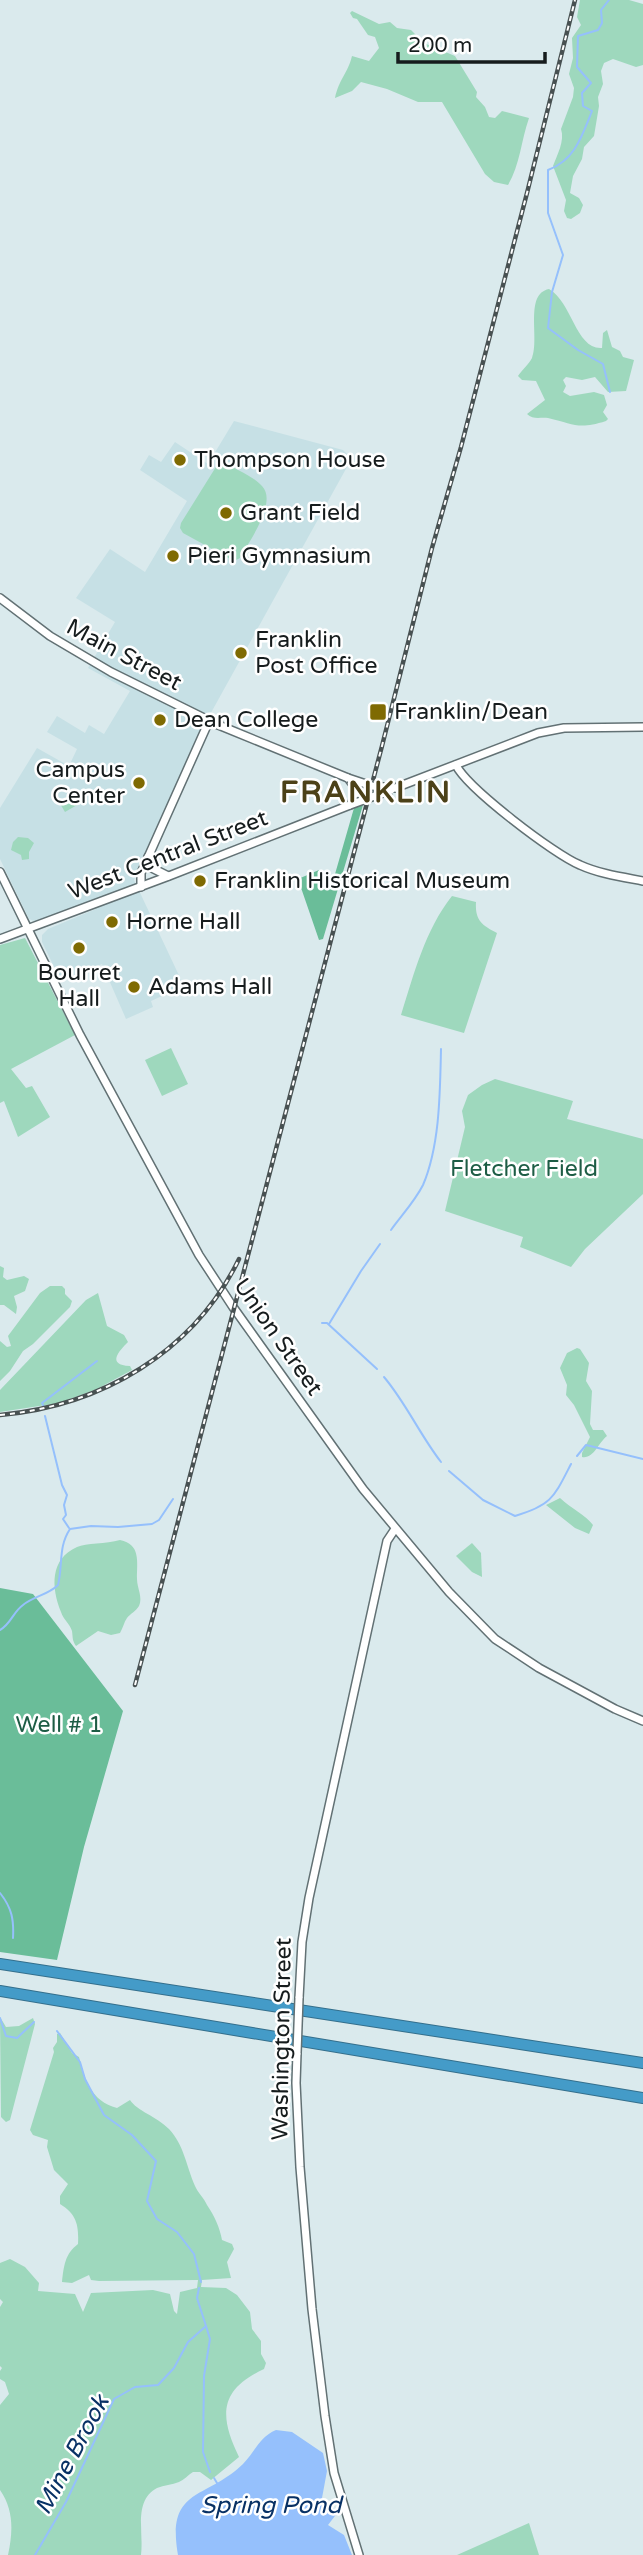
<svg xmlns="http://www.w3.org/2000/svg" width="643" height="2555" font-family="'Varela Round',sans-serif">
<rect width="100%" height="100%" fill="#daeaed"/>
<polygon fill="#c6e0e5" points="234,421 343,450 348,455 347,467 202,729 134,880 184,986 151,1001 153,1007 126,1019 102,964 61,981 42,942 42,935 48,929 96,909 92,901 37,922 29,919 0,859 0,808 37,748 69,766 77,749 47,732 57,716 85,733 89,725 104,734 130,691 88,668 115,622 76,598 110,549 145,572 187,501 140,470 149,455 161,462 175,442 208,464"/>
<g fill="#9ed8bd">
<path d="M580,0H629L643,4V65L636,67L613,59L604,63L601,71L603,84L598,97L599,106L594,136L584,147L582,159L573,176L570,193L579,198L583,205L580,213L571,219L567,218L564,211L566,200L553,166C557,155 565,141 561,129L573,97L574,88L569,74L573,58L572,38L581,25L577,17Z"/>
<path d="M352,11L379,24L390,22L397,28L411,30L424,43L455,56L477,92L476,97L485,107L489,117L495,118L502,111L529,118C521,141 520,165 508,185L494,182L485,174L442,102H418L387,89L361,82L352,91L335,98C339,79 348,73 352,56L369,61L379,48L375,37L368,35L357,19L353,18L350,13Z"/>
<path d="M549,289C572,302 576,350 602,348L603,333L607,330L612,347L620,351L623,357L634,360L626,391L608,392L595,377L582,380L566,377L563,380L566,386L563,392L570,396L594,392L604,395L607,405L603,412L608,419L606,421C578,430 574,424 548,418C540,417 533,420 527,414L545,400L536,381L522,380L518,376C522,370 529,364 532,358C540,338 524,294 549,289Z"/>
<path d="M219,462H223C235,469 253,476 262,486C278,502 248,543 240,558L234,561L183,533L180,528L181,523Z"/>
<polygon points="77,790 84,801 65,812 59,802"/>
<polygon points="18,837 28,838 34,843 29,852 29,859 22,860 21,855 11,850 13,842"/>
<path d="M452,896L476,902C475,920 481,925 497,933L464,1033L401,1015C414,974 425,930 452,896Z"/>
<polygon points="25,938 75,1035 11,1069 26,1088 32,1086 50,1117 18,1137 4,1101 0,1103 0,945"/>
<polygon points="171,1048 188,1084 162,1096 145,1060"/>
<polygon points="495,1079 573,1101 567,1119 643,1139 643,1194 585,1249 571,1267 520,1247 523,1237 445,1211 465,1127 462,1111 468,1095 482,1085"/>
<polygon points="0,1266 4,1268 3,1277 7,1280 24,1276 29,1279 25,1291 14,1296 17,1307 16,1314 4,1305 0,1305"/>
<polygon points="50,1286 62,1286 65,1289 65,1294 72,1301 70,1307 33,1344 23,1351 10,1371 0,1381 0,1341 7,1347 11,1346 8,1336 40,1293"/>
<path d="M98,1293L107,1326L124,1335L128,1342C119,1351 106,1365 130,1366L132,1370L97,1389L59,1403L0,1412V1390L86,1300Z"/>
<path d="M577,1348L580,1349L589,1363L586,1381L592,1391L590,1424L593,1430H603L607,1436C598,1443 594,1459 582,1457V1453L590,1437L574,1405L566,1395L567,1385L560,1368L567,1353Z"/>
<path d="M560,1498C570,1508 586,1515 593,1525L589,1534L575,1528L546,1505Z"/>
<path d="M120,1540C141,1544 137,1562 137,1579C137,1588 143,1597 139,1606C136,1611 130,1614 127,1618C124,1622 123,1628 120,1633L111,1635L98,1631L76,1646C72,1640 73,1638 72,1631C70,1624 63,1619 61,1612C51,1587 50,1559 77,1547C86,1543 106,1544 120,1540Z"/>
<polygon points="472,1543 481,1553 482,1577 472,1572 456,1556"/>
<polygon points="0,2017 6,2027 19,2026 33,2018 35,2024 10,2120 6,2122 1,2117"/>
<path d="M60,2033L72,2053L79,2057C85,2080 91,2101 117,2108L130,2100C137,2111 156,2116 169,2129C184,2145 186,2165 195,2186C198,2193 204,2198 207,2205C214,2215 220,2228 222,2240L232,2244L234,2249L227,2262L231,2278L202,2280L201,2287L226,2288L237,2295L250,2312L252,2329L261,2341V2354L266,2363L264,2369C219,2390 219,2416 239,2457L211,2480L200,2472H193C188,2475 184,2480 179,2482C172,2485 164,2485 157,2488C133,2501 144,2532 141,2555H8C13,2532 14,2510 0,2490V2405L9,2394L5,2382L0,2379V2371L2,2368L0,2366V2307L3,2302L0,2299V2263L10,2259L25,2267L39,2283L38,2291L75,2294L83,2312L91,2293L153,2290L170,2294L174,2311L177,2314L180,2292L197,2288L198,2280L99,2281L91,2280L89,2275L72,2283L62,2282C64,2265 65,2254 78,2244C79,2224 76,2214 60,2204V2196L68,2184L54,2170L47,2147L48,2140L33,2135L30,2130L54,2052L53,2048L57,2042V2034Z"/>
<polygon points="529,2523 539,2555 457,2555"/>
</g>
<g fill="#6abd99">
<polygon points="363,805 323,939 319,940 298,879 319,870 326,889 331,888 354,808"/>
<polygon points="0,1588 33,1594 123,1711 84,1847 57,1960 0,1952"/>
</g>
<path fill="#95c0fc" d="M276,2430L292,2432L323,2453L327,2471L322,2498L338,2512L328,2525L344,2535L352,2555H178C166,2487 206,2500 243,2464C255,2452 259,2437 276,2430Z"/>
<g fill="none" stroke-linecap="round" stroke-linejoin="round">
<g stroke="#95c0fc" stroke-width="2">
<path d="M609,0L601,10L602,23L598,30L578,36L577,67L591,83L582,93L583,106L592,111C582,136 575,160 548,170V213L563,255L552,292L548,328L578,350L603,364L610,392"/>
<path d="M391,1230C401,1216 415,1201 423,1185C440,1145 440,1092 441,1049"/>
<polyline points="322,1323 327,1323 377,1369"/>
<polyline points="329,1324 361,1271 380,1244"/>
<path d="M384,1377C406,1403 420,1435 441,1462"/>
<polyline points="44,1407 42,1403 97,1361"/>
<polyline points="45,1416 62,1485 67,1495 64,1505 66,1515 63,1519 69,1528"/>
<polyline points="577,1456 586,1445 643,1459"/>
<path d="M449,1471L483,1500L515,1516C552,1505 554,1497 571,1464"/>
<path d="M0,1630C11,1624 13,1612 23,1605C34,1596 48,1595 58,1585C63,1565 58,1547 70,1529L91,1526L118,1527L152,1524L159,1520L173,1499"/>
<path d="M0,1893C12,1908 14,1920 13,1938"/>
<polyline points="0,2018 6,2036 17,2038 34,2022"/>
<polyline points="57,2031 80,2062 85,2079 104,2115 132,2135 156,2161 147,2201 157,2219 177,2232 194,2254 201,2282"/>
<polyline points="206,2326 210,2339 204,2376 203,2452 210,2472"/>
<polyline points="214,2478 217,2483"/>
<polyline points="35,2555 66,2502 114,2399 135,2387 158,2385 174,2368 188,2342 206,2326 197,2298 199,2288"/>
</g>
<g stroke="#627174" stroke-width="10">
<g id="secondary">
<polyline points="0,598 50,636 111,672 216,724 348,778 357,790 356,797 350,805 169,876 0,939"/>
<path d="M456,765C467,788 555,855 580,865C600,874 622,877 643,881"/>
<polyline points="395,788 538,733 564,728 643,727"/>
<polyline points="148,857 152,868 168,876"/>
<polyline points="0,872 80,1035 199,1255 233,1307 363,1489 449,1592 495,1639 539,1668 615,1709 643,1721"/>
<polyline points="141,887 141,873 209,721"/>
<polyline points="299,1998 302,1942 309,1898 387,1541 395,1529"/>
<polyline points="297,2053 296,2083 300,2167 312,2309 325,2416 334,2473 359,2555"/>
</g>
</g>
<g stroke="#346f8c" stroke-width="12">
<g id="highway">
<polyline points="0,1964 643,2063"/>
<polyline points="0,1991 643,2098"/>
</g>
</g>
<use href="#secondary" stroke="#fff" stroke-width="7"/>
<use href="#highway" stroke="#449bc8" stroke-width="10"/>
<g stroke="#485152" stroke-width="4.5">
<g id="rail">
<path d="M0,1415C101,1406 194,1352 239,1259"/>
<polyline points="135,1685 382,746 432,548 461,447 527,193 575,0"/>
</g>
</g>
<use href="#rail" stroke="#fff" stroke-width="2" stroke-dasharray="5" stroke-linecap="butt"/>
<g stroke="#627174" stroke-width="10" stroke-linecap="butt">
<g id="secondary-bridge">
<polyline points="348,778 372,786 395,788"/>
<polyline points="350,805 391,790"/>
<polyline points="297,2053 299,1998"/>
</g>
</g>
<use href="#secondary-bridge" stroke="#fff" stroke-width="7"/>
</g>
<g fill="#7f6a02" stroke="#fff" stroke-width="2.5">
<circle cx="180" cy="460" r="7"/>
<circle cx="226" cy="513" r="7"/>
<circle cx="173" cy="556" r="7"/>
<circle cx="241" cy="653" r="7"/>
<rect x="369" y="703" width="18" height="18" rx="3.5"/>
<circle cx="160" cy="720" r="7"/>
<circle cx="139" cy="783" r="7"/>
<circle cx="200" cy="881" r="7"/>
<circle cx="112" cy="922" r="7"/>
<circle cx="79" cy="948" r="7"/>
<circle cx="134" cy="987" r="7"/>
</g>
<g text-anchor="middle" dominant-baseline="central" stroke-width="5" stroke-linejoin="round" paint-order="stroke">
<g font-size="23" fill="#161c1d" stroke="#fff" text-anchor="start">
<text x="194" y="460">Thompson House</text>
<text x="240" y="513">Grant Field</text>
<text x="187" y="556">Pieri Gymnasium</text>
<text x="255" y="640">Franklin<tspan x="255" dy="26">Post Office</tspan></text>
<text x="394" y="712">Franklin/Dean</text>
<text x="174" y="720">Dean College</text>
<text x="125" y="770" text-anchor="end">Campus<tspan x="125" dy="26">Center</tspan></text>
<text x="214" y="881">Franklin Historical Museum</text>
<text x="126" y="922">Horne Hall</text>
<text x="79" y="973" text-anchor="middle">Bourret<tspan x="79" dy="26">Hall</tspan></text>
<text x="148" y="987">Adams Hall</text>
</g>
<g font-size="23" fill="#161c1d" stroke="#fff">
<text transform="translate(124 655) rotate(28)">Main Street</text>
<text transform="translate(168 855) rotate(-21)">West Central Street</text>
<text transform="translate(278 1337) rotate(55)">Union Street</text>
<text transform="translate(282 2039) rotate(-89)">Washington Street</text>
</g>
<g font-size="23" fill="#1d5d45" stroke="#fff">
<text x="524" y="1169">Fletcher Field</text>
<text x="59" y="1725">Well # 1</text>
</g>
<g font-size="24" font-style="italic" fill="#083165" stroke="#fff">
<text transform="translate(72 2455) rotate(-62)">Mine Brook</text>
<text x="271" y="2505">Spring Pond</text>
</g>
<g font-size="30" font-weight="bold" letter-spacing="2" fill="#4c4118" stroke="#fff">
<text x="366" y="792">FRANKLIN</text>
</g>
</g>
<path d="M398 52v10h147v-10" fill="none" stroke="#161c1d" stroke-width="3.5"/>
<text x="408" y="52" font-size="21" fill="#161c1d" stroke="#ffffff" stroke-width="5" paint-order="stroke">200 m</text>
</svg>
